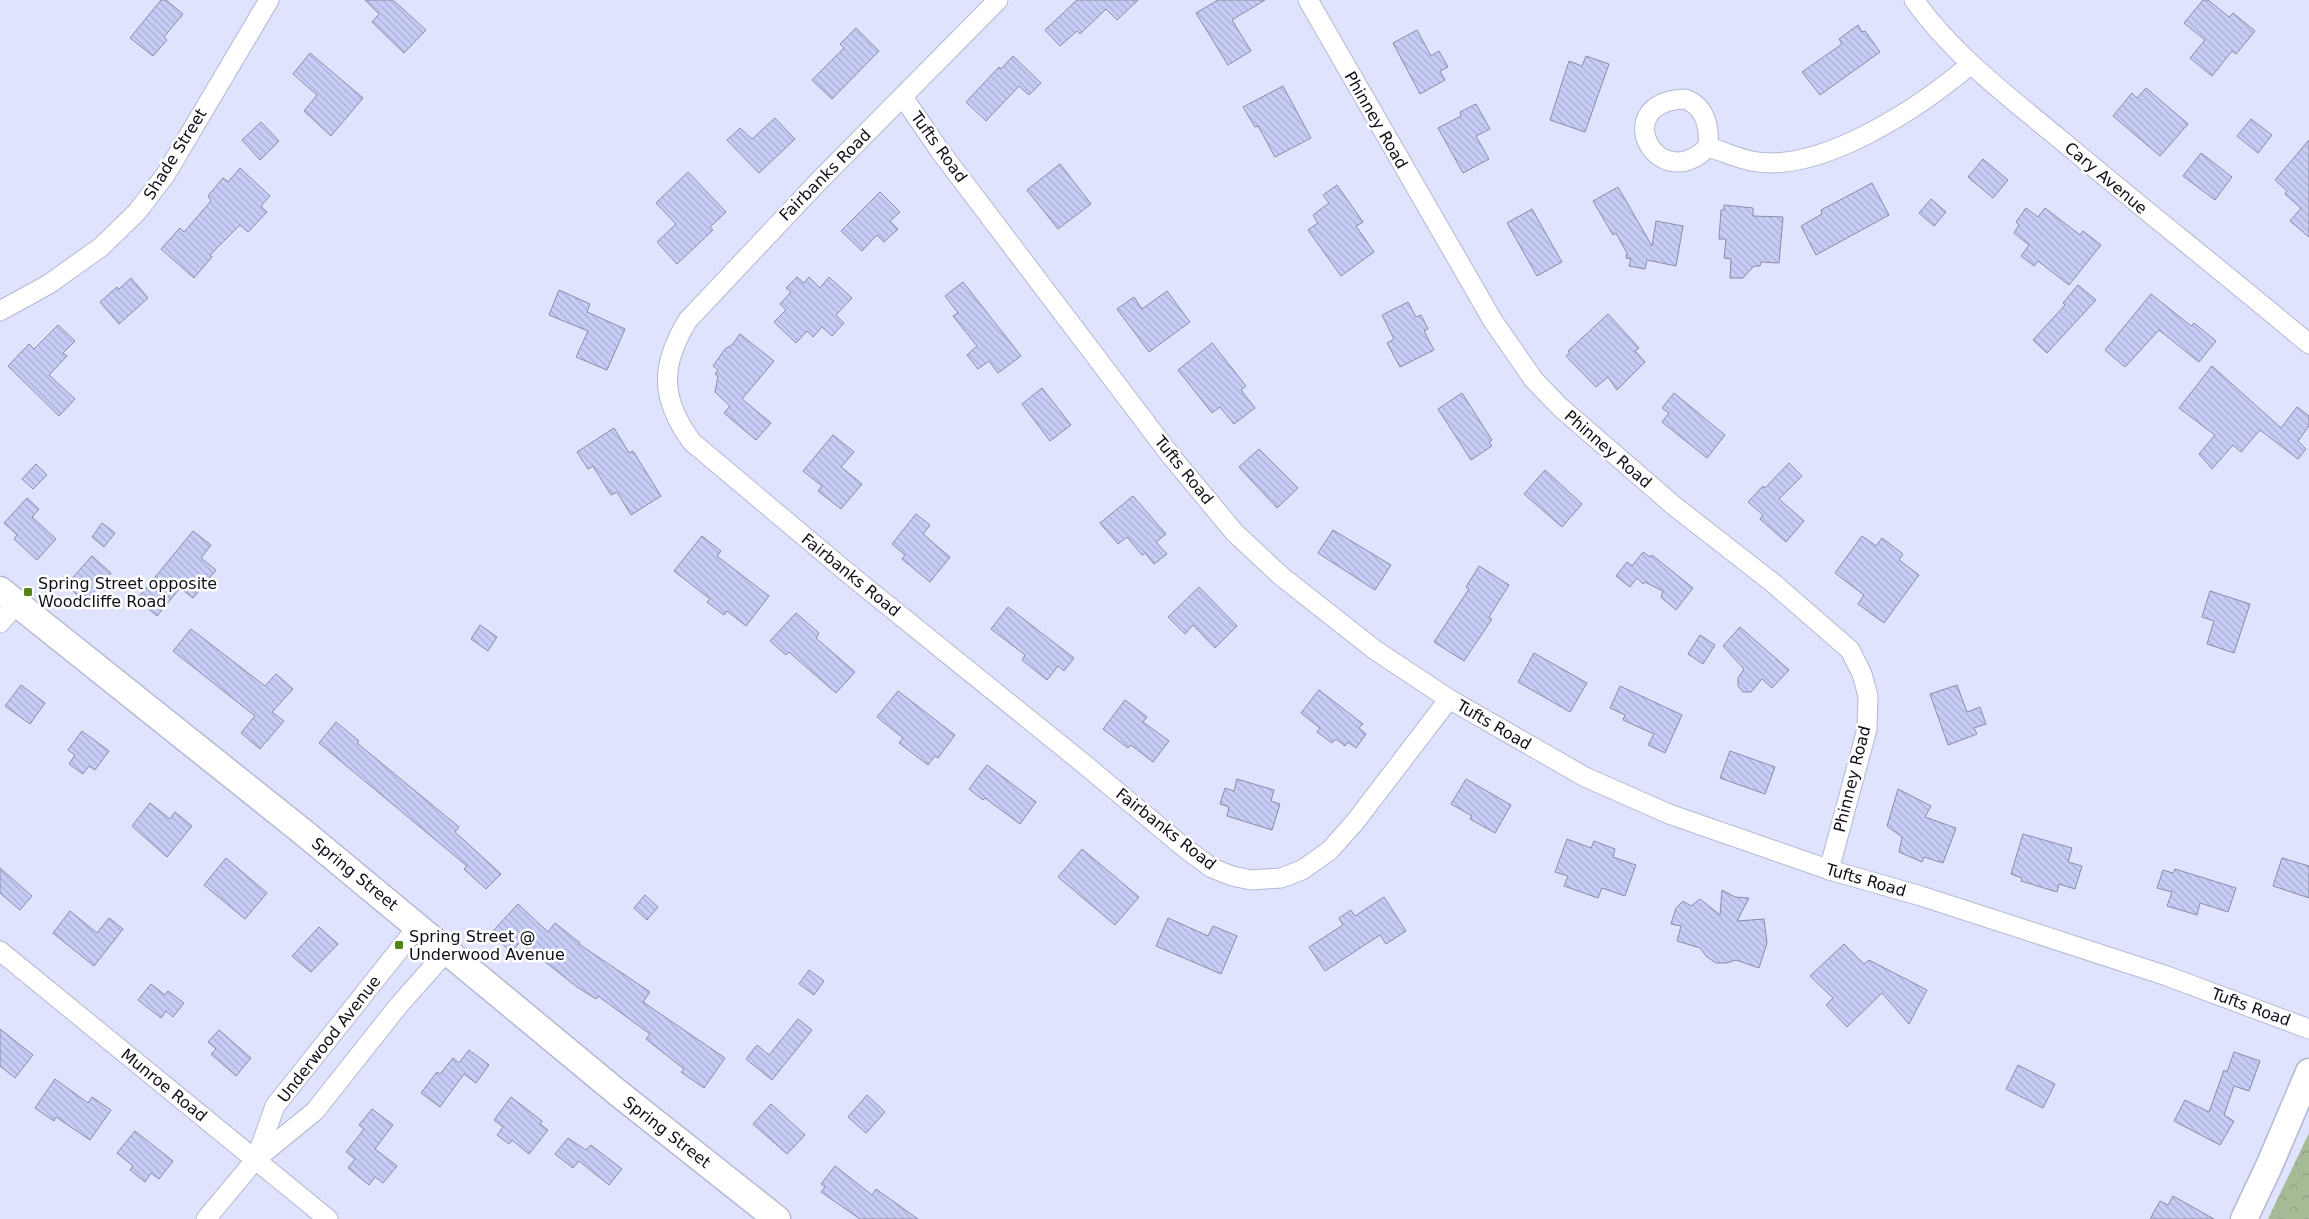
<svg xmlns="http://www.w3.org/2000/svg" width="2309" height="1219" font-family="'DejaVu Sans',sans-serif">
<defs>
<pattern id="park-crowns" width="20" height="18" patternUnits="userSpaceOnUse" patternTransform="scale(1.25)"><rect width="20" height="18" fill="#a5ba95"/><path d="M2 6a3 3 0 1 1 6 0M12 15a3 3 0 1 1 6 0" fill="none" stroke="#8d9f80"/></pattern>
<pattern id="building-back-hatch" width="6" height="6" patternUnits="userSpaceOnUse" patternTransform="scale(1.25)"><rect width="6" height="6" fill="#c7cdf7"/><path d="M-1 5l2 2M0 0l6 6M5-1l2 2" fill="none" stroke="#aaafd3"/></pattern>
</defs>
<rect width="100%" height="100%" fill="#dfe3fe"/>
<polygon fill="url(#park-crowns)" points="2309,1133 2309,1219 2268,1219"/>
<g fill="url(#building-back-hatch)" stroke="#8a8da5">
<polygon points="161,0 166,0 183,14 164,37 167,40 153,56 130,38"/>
<polygon points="365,0 393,0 426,30 404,53 372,22 379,14"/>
<polygon points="1077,0 1138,0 1117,20 1106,9 1080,34 1077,31 1060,46 1045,30"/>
<polygon points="1218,0 1265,0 1232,20 1251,51 1228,65 1196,13"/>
<polygon points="2203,0 2208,0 2229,17 2233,13 2255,31 2236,54 2232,51 2212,76 2190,58 2205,40 2184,23"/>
<polygon points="1858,25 1862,32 1865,31 1880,52 1820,95 1802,72 1842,44 1839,39"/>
<polygon points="856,28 879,51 832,99 812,80 844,48 840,44"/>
<polygon points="1417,30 1431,56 1439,51 1448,67 1440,71 1445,80 1420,94 1393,43"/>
<polygon points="310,53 363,98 331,136 304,111 317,95 293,74"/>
<polygon points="1013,56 1041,83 1029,95 1019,86 986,121 966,102 999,67 1001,69"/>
<polygon points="1586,56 1609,64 1585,132 1550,120 1569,61 1582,66"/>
<polygon points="1283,86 1311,138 1275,157 1258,126 1255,127 1243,107"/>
<polygon points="2146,88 2188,124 2160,156 2113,116 2132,93 2137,98"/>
<polygon points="1476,104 1490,129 1476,136 1489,159 1463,173 1438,128 1461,116 1460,112"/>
<polygon points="775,118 795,139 759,173 727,140 740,128 752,139"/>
<polygon points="2251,119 2272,135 2258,153 2237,136"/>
<polygon points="261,122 279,141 260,160 242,140"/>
<polygon points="2309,140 2309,237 2290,221 2301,208 2285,194 2287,191 2275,180"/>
<polygon points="2201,153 2232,177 2215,200 2183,176"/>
<polygon points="1983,159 2008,180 1993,198 1968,177"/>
<polygon points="1060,164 1091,204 1058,229 1027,190"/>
<polygon points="240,168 270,196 261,206 267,212 248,232 240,225 210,255 212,257 194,278 161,249 180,228 184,232 211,201 208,196 223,178 228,182"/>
<polygon points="688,172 726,212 710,227 713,230 677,264 657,242 676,224 656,203"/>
<polygon points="1872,183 1889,215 1816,255 1801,226 1822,214 1821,210"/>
<polygon points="1337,185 1363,222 1356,226 1374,252 1341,276 1308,230 1318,223 1313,215 1329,203 1323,195"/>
<polygon points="1618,187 1652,246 1656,221 1683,226 1676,266 1647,260 1645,269 1629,266 1631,259 1626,258 1627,253 1616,233 1613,235 1593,201"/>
<polygon points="880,192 900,212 890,221 898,229 884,242 877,235 862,251 841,231"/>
<polygon points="1931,199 1946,212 1934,226 1919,213"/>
<polygon points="1724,205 1753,208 1753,216 1783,217 1779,263 1761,262 1760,266 1754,266 1743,278 1730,278 1731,259 1724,258 1726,239 1719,239 1721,210 1724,210"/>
<polygon points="2026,208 2038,217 2045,208 2080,235 2083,231 2101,245 2069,285 2038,261 2034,266 2021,256 2029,245 2014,233 2019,225 2016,222"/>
<polygon points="1532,209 1562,262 1537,276 1507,223"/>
<polygon points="797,277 804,283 809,277 820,288 829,277 852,298 836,315 844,323 832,336 822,327 813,337 807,331 796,343 774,322 786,310 780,304 791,292 786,288"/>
<polygon points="131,278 148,298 119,324 100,302 117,287 119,289"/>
<polygon points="963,282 1021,356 998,373 989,361 978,369 967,355 977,346 953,316 958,313 945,296"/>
<polygon points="2078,285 2096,300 2047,353 2033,340 2065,305 2063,303"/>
<polygon points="559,290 590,304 587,312 625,329 607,370 576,357 588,331 549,315"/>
<polygon points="1167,291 1190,322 1149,352 1117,309 1134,297 1142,309"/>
<polygon points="2151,294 2191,326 2194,323 2216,341 2199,362 2159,330 2125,367 2105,350"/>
<polygon points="1408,302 1416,317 1421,315 1428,329 1424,331 1434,350 1400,367 1387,343 1394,339 1382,315"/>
<polygon points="1608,314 1639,348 1635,351 1645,362 1617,390 1608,377 1596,387 1566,356 1570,352 1568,351"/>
<polygon points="58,325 75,341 63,353 67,356 49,375 75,399 59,416 8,366 29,344 34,349"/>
<polygon points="740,334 774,361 742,399 771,423 756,440 724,413 730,406 715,392 718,376 715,374 718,370 713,366 725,349 732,345"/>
<polygon points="1212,343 1246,386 1241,390 1255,408 1234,424 1220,407 1212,413 1178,370"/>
<polygon points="2212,366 2281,428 2297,407 2309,416 2309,426 2298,441 2306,449 2298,459 2260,430 2241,452 2233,445 2212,469 2199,454 2215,435 2179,408"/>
<polygon points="1042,388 1071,425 1050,441 1022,404"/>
<polygon points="1462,393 1492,440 1489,442 1492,446 1471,460 1438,409"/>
<polygon points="1674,393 1725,435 1707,458 1662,422 1669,413 1662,408"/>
<polygon points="614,428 629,453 633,451 661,496 631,515 617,492 611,495 593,466 588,469 577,452"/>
<polygon points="833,435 854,452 841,467 862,484 841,509 818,491 822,486 803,471"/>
<polygon points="1259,449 1298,488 1277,508 1239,467"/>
<polygon points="1789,463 1802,476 1779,499 1804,521 1786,542 1760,519 1763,515 1748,502 1763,486 1765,488"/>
<polygon points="36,464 47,475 33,489 22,479"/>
<polygon points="1545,470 1582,504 1562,527 1524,494"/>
<polygon points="1133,496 1166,534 1156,542 1167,554 1154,564 1145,553 1142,555 1127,537 1118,544 1100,523"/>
<polygon points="27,498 39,509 32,517 56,539 37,560 14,539 17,535 4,523"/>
<polygon points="916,514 930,525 923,534 950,557 930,582 902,559 905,555 892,544"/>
<polygon points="102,523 115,533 104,547 92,537"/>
<polygon points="1333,530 1391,565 1375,590 1318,553"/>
<polygon points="193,531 211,545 201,558 216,570 193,598 180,588 157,616 137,599"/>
<polygon points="702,536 721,551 717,556 769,596 746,626 727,611 724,615 707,602 710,599 674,571"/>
<polygon points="1862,536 1876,546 1882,538 1903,554 1899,560 1919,575 1884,623 1858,604 1864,595 1835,573"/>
<polygon points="1643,552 1650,557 1652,555 1693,588 1676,610 1661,597 1663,591 1645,582 1643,584 1637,578 1630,587 1616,576 1627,562 1632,566"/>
<polygon points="92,556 111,573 85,602 66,585"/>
<polygon points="1479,566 1509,585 1489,617 1492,619 1464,661 1434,642 1469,589 1466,587"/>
<polygon points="1199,587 1237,626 1215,648 1193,625 1185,634 1168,617"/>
<polygon points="2210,591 2250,604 2234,653 2207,644 2214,621 2202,617"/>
<polygon points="1008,607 1074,658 1064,671 1058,666 1047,680 1022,660 1025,655 991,629"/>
<polygon points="796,613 819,633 816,638 855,672 836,693 789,652 786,655 770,641"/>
<polygon points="480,625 497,637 488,651 471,639"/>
<polygon points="1740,627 1789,670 1772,688 1762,679 1751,692 1743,692 1738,686 1738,678 1744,669 1723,646"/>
<polygon points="191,629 265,686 276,674 293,689 272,712 284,721 260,749 241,733 255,716 173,651"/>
<polygon points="1700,635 1715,645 1703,664 1688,654"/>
<polygon points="1534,653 1587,683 1570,712 1518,682"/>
<polygon points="21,685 45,703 30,724 5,706"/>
<polygon points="1957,685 1967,712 1980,707 1986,724 1974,728 1977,734 1948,745 1930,694"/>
<polygon points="1620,686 1682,715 1665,753 1648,745 1654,734 1623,720 1625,715 1610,708"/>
<polygon points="1319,690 1363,724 1359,728 1366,734 1356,748 1348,742 1345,746 1336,739 1332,743 1317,732 1320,728 1301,713"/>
<polygon points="898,691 955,735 938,758 935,756 928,765 899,743 903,738 877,717"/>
<polygon points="1125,700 1147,717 1143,722 1169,741 1153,762 1131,745 1128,748 1103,729"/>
<polygon points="336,722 359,741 357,743 459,827 455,832 501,874 486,889 464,869 467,866 319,743"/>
<polygon points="82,731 109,751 95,770 89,766 83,774 69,764 75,755 68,750"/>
<polygon points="1730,751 1775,767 1765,794 1720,778"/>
<polygon points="987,765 1036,802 1020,824 985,798 983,800 969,789"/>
<polygon points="1237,779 1274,790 1271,801 1280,804 1272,830 1227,816 1229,807 1220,804 1225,788 1234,791"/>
<polygon points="1466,779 1511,805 1495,833 1470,819 1472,816 1451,804"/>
<polygon points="1898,789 1931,806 1925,817 1956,828 1943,863 1924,857 1922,862 1899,852 1902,837 1887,826"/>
<polygon points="150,803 170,819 175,812 192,826 167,857 132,826"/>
<polygon points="2023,834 2072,848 2068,862 2082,866 2075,889 2059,884 2057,892 2021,881 2022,878 2011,874"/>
<polygon points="1567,839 1591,848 1594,841 1615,849 1613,857 1636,865 1625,896 1602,888 1598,898 1564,886 1568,876 1555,872"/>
<polygon points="1082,849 1139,897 1115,925 1058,877"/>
<polygon points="226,858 267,893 245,919 204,885"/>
<polygon points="2282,858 2309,866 2309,898 2273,886"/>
<polygon points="0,868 32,896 20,910 0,893"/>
<polygon points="2175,869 2236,888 2228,912 2200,903 2197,915 2167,906 2172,892 2157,888 2163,870 2173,873"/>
<polygon points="1722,890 1735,897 1749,898 1737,921 1764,919 1767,943 1759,968 1736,960 1726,963 1716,963 1707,957 1700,948 1677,941 1681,926 1671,924 1676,908 1683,901 1691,906 1700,899 1720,915"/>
<polygon points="645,895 658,907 647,920 634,908"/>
<polygon points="1384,897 1406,931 1386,944 1380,935 1325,971 1309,947 1343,925 1339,918 1351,910 1355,916"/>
<polygon points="518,904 548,932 555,923 580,943 579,944 650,992 643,1002 725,1058 704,1088 681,1072 684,1069 646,1039 650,1034 598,996 596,999 577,987 520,942 511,952 491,933"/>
<polygon points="70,911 97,933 109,918 123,929 94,966 53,933"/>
<polygon points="1168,918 1208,936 1213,926 1237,936 1221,974 1156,946"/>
<polygon points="319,927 338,944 311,972 292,956"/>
<polygon points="1844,944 1864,964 1869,960 1927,990 1909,1024 1882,993 1847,1027 1826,1005 1833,998 1810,976"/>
<polygon points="809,970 824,981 814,995 799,984"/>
<polygon points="151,984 165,995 168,991 184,1003 173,1017 166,1011 161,1018 138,1000"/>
<polygon points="798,1019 812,1030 772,1080 746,1059 757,1045 769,1055"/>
<polygon points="0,1029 33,1055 15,1078 0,1066"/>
<polygon points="219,1030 251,1058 236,1076 211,1054 216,1049 208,1042"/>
<polygon points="469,1050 489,1065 476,1083 464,1074 440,1107 421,1093 437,1072 440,1074 453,1058 459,1063"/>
<polygon points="2234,1052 2260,1061 2249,1091 2234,1086 2224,1115 2234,1121 2220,1145 2174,1121 2185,1100 2209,1112 2224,1070 2227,1072"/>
<polygon points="2018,1065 2055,1084 2043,1108 2006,1089"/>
<polygon points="55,1079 88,1103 92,1097 111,1110 90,1140 56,1117 54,1121 35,1108"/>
<polygon points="867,1095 885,1112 866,1133 848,1117"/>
<polygon points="511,1097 542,1121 540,1124 548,1130 529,1154 512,1140 509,1144 497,1135 503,1127 494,1120"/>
<polygon points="771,1104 805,1135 787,1154 753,1124"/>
<polygon points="372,1109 393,1125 375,1149 397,1166 383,1183 375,1177 369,1185 348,1168 355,1159 346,1152 364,1129 359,1125"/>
<polygon points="135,1131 173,1161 159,1179 151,1173 145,1182 130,1170 133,1166 117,1153"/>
<polygon points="568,1138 586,1150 591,1145 622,1169 609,1185 579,1161 573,1168 555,1154"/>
<polygon points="835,1166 872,1195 876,1189 918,1219 860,1219 821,1192 825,1187 821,1184"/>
<polygon points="2173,1196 2214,1219 2150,1219 2160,1201 2168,1205"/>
</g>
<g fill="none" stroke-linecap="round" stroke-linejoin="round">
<g stroke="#b4b8d2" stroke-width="21">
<g id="minor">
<path d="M998,0L818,182L688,320C660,365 660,399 692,442L849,574L1084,764L1186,849L1212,868L1232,876L1251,880L1281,878L1302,870L1329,851L1355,822L1449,699"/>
<polyline points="1308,0 1493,321 1534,380 1560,407 1673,505 1773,583 1850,650 1862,674 1868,696 1867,729 1829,870"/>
<path d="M1914,0C1954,56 2008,96 2061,140C2143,209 2227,275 2309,344"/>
<polyline points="903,97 940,151 1171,456 1235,533 1281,576 1375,650 1449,699 1585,777 1669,814 1830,870 1921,896 2167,976 2309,1029"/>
<path d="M1685,99C1705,106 1710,127 1708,147C1657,198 1607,102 1685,99Z"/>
<path d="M1708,147C1722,151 1737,158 1751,161C1820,175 1920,107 1970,65"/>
<polyline points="0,311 49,284 101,247 137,212 166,174 269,0"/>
<polyline points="0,623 17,603"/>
<polyline points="0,951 328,1219"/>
<polyline points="256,1159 275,1106 418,926"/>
<polyline points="206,1219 255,1160 315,1111 399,1005 447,951"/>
</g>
</g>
<g stroke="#b4b8d2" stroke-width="29">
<g id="secondary">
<polyline points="0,590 303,832 618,1093 777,1219"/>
<polyline points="2244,1219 2270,1164 2309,1072"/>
</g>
</g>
<use href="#minor" stroke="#fff" stroke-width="19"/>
<use href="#secondary" stroke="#fff" stroke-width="26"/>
</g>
<g fill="#548415" stroke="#fff" stroke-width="2">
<rect x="23" y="587" width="10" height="10" rx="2.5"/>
<rect x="394" y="940" width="10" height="10" rx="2.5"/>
</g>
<g text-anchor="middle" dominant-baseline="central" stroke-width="5" stroke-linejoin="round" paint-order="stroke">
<g font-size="16" fill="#0e0f18" stroke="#fff">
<text transform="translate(1376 120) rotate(60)">Phinney Road</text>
<text transform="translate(939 147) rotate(54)">Tufts Road</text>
<text transform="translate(175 154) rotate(-58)">Shade Street</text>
<text transform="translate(825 175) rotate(-45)">Fairbanks Road</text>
<text transform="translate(2106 178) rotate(40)">Cary Avenue</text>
<text transform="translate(1608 449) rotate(41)">Phinney Road</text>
<text transform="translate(1184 470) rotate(51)">Tufts Road</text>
<text transform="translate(851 575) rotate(39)">Fairbanks Road</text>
<text transform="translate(1494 725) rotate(30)">Tufts Road</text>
<text transform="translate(1852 779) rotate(-76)">Phinney Road</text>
<text transform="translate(1166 829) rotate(38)">Fairbanks Road</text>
<text transform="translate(355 874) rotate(39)">Spring Street</text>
<text transform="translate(1866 880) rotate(16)">Tufts Road</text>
<text transform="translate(2251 1007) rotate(20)">Tufts Road</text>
<text transform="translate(329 1039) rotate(-52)">Underwood Avenue</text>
<text transform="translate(164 1085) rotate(39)">Munroe Road</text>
<text transform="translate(667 1132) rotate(38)">Spring Street</text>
</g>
<g font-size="16" fill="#0e0f18" stroke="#fff" text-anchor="start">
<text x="38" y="583">Spring Street opposite<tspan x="38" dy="18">Woodcliffe Road</tspan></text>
<text x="409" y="936">Spring Street @<tspan x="409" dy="18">Underwood Avenue</tspan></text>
</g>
</g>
</svg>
